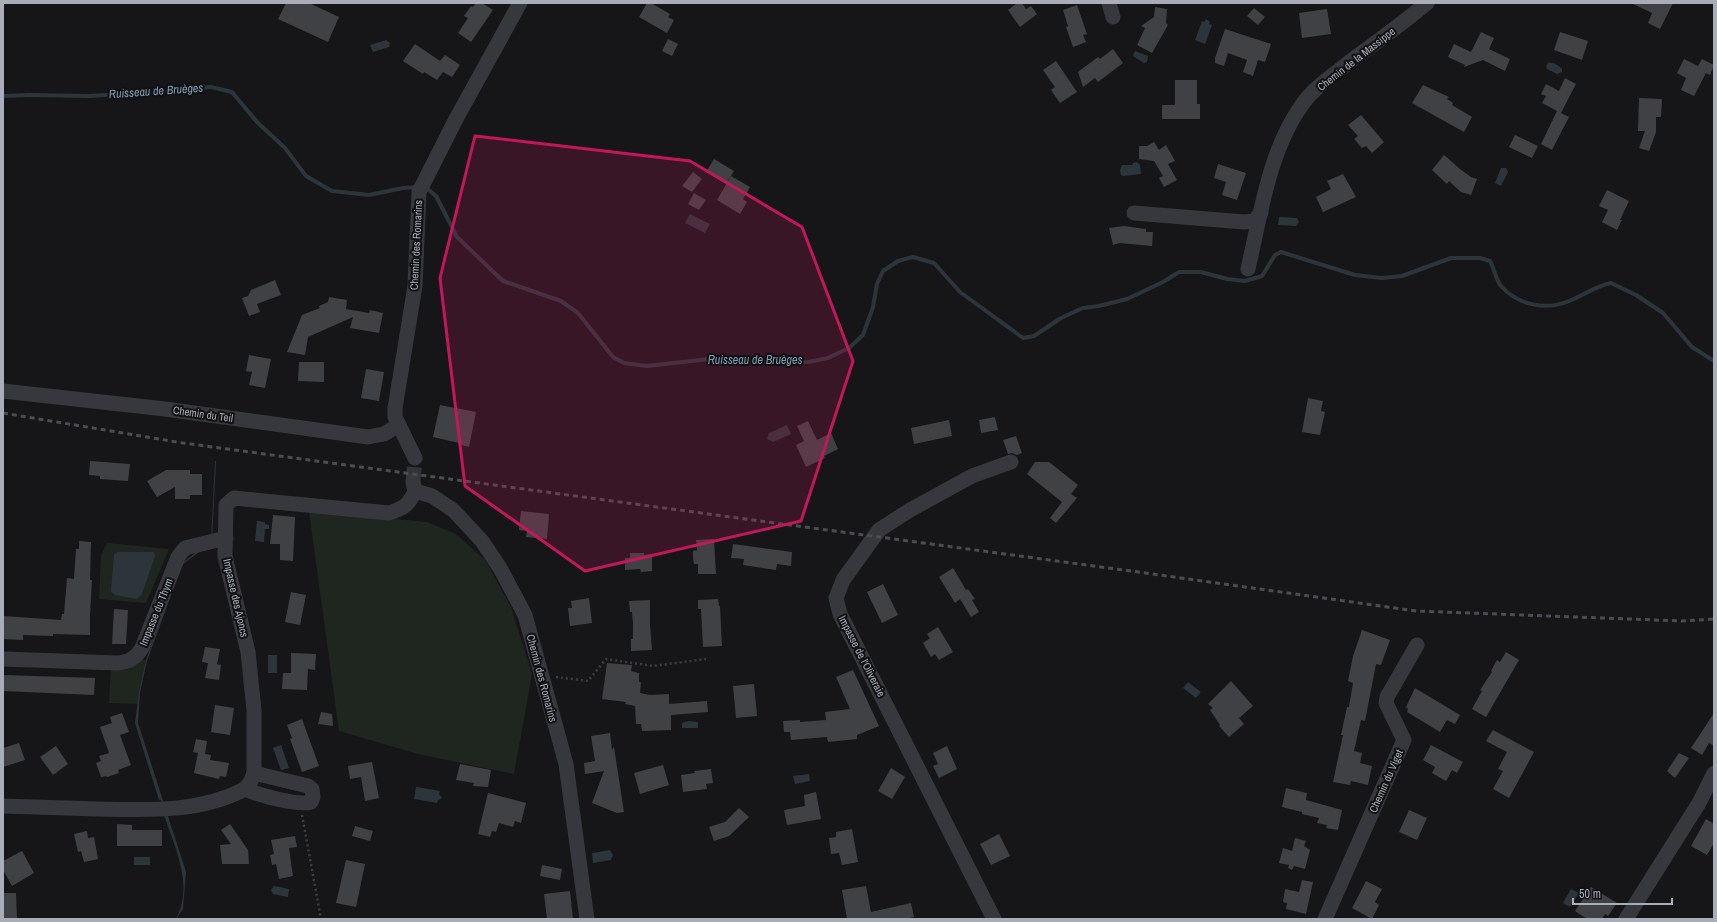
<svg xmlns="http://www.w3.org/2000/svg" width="1717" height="922" font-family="'Archivo Narrow',sans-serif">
<rect width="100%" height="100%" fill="#161618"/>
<g fill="#1e261f">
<polygon points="309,511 427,522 456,534 485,560 511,607 532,674 514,774 418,754 339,731"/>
<polygon points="107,543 169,549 146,603 99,599 101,555"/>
<polygon points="140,659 146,660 138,704 109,703 111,668"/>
</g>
<g fill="#2c353c">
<polygon points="1206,19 1210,22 1209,24 1212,25 1205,44 1195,40 1202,21 1204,22"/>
<polygon points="386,40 390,43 389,47 373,52 370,45"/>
<polygon points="1135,51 1148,56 1147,62 1144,63 1133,56"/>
<path d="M1548,63C1553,62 1558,65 1562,69V72L1557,74L1547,69L1546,66Z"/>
<polygon points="1137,162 1140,165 1141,174 1123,176 1121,175 1120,170 1122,165 1132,165 1133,163"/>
<polygon points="1501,168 1506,168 1508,172 1501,186 1495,183"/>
<polygon points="690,214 710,224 705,233 685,223"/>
<polygon points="1279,217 1297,218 1299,222 1296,226 1278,225"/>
<polygon points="787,425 791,434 773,442 767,439 769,433"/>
<path d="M215,461H216L212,542L182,565L147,661L140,692L138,723L186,872L183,909L176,919C194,885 175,848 164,815H166L161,800H159L135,723L139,692L146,660L181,564L211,541Z"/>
<polygon points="257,521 265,522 265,524 269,525 269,529 265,529 264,542 255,541"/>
<polygon points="118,552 154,552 155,556 142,594 137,599 115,595 111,591 114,555"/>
<rect x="268" y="655" width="9" height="18"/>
<polygon points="1188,682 1201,692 1196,698 1183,688"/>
<polygon points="689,721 698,722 698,728 682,728 682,723"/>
<polygon points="281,745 289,768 281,770 273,748"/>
<polygon points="809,774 810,781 795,784 793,776"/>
<polygon points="416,787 440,791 439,794 442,798 438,800 437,803 414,799"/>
<polygon points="610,850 613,855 611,860 593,863 592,853"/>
<rect x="134" y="857" width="16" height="8"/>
<polygon points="274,886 289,889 288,897 273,894 271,890"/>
<polygon points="1571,889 1579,893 1570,907 1563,903"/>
</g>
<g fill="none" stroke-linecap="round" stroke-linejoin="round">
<g stroke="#2c353c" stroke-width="4">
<polyline points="3,96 29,95 89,96 157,92 211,87 232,92 257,122 285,148 306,176 332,191 369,195 403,188 417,187"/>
<path d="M425,187L436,196L457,237L503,281L561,301L578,313L613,357L624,363L647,366L709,359L781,363L808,362L828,358L849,348L863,335L873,307L877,284L883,271L898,261L913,257L934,263L960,292L1023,338L1034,336L1061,318L1083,308L1099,306L1127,299L1163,282L1179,272H1201L1227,279L1245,281L1262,276L1275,255L1281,252L1355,275L1382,278L1402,276L1451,258H1480L1490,261C1494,268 1496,280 1501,286C1518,305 1546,311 1569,301C1584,295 1596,286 1611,283L1636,295L1663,313L1692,347L1714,361"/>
</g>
</g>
<g fill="#404145">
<polygon points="286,3 309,3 339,17 328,42 278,19"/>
<polygon points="476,3 482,3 493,10 471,42 458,33 468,18 464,16 471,6 473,7"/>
<polygon points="647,3 651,3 670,14 668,17 674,20 667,33 639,17"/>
<polygon points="1017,3 1022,3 1026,9 1031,6 1037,14 1020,27 1008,10"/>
<polygon points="1631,3 1673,3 1660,29 1648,23 1652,13"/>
<polygon points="1077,5 1087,34 1083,35 1086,42 1073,47 1066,27 1068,26 1063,10"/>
<polygon points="1155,7 1167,9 1166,23 1168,25 1152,53 1137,45 1145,28 1141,26 1154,17"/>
<polygon points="1254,8 1265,17 1258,25 1247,16"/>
<polygon points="1327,9 1331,34 1302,38 1299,13"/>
<polygon points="1225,29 1271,44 1265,62 1258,60 1253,76 1243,72 1247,60 1228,53 1224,66 1215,63 1215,58"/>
<polygon points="1481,32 1494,38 1489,49 1510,59 1505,71 1483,60 1464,67 1465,65 1448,57 1454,44 1471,52"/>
<polygon points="1560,32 1588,41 1582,60 1554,50"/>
<polygon points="668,39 678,44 672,56 662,51"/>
<polygon points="415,44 440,61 445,55 460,65 452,77 443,72 437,80 424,72 423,74 403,61"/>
<polygon points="1113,49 1123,63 1098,82 1095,78 1083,87 1078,72 1098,57 1100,59"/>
<polygon points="1684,59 1698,66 1702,59 1714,65 1710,75 1706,73 1694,96 1681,90 1686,78 1677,73"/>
<polygon points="1056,61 1077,92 1060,103 1051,90 1055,87 1043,70"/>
<polygon points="1565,78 1576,84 1561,113 1569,117 1552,150 1541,144 1557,111 1542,103 1546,96 1541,94 1546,84 1559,91"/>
<polygon points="1175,80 1197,80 1197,104 1200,104 1200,119 1162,119 1162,105 1175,105"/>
<polygon points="1423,85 1449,97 1447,99 1453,103 1452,105 1472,117 1464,132 1412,103"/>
<polygon points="1639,98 1662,99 1661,117 1656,117 1656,132 1649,151 1639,148 1645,131 1638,131"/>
<polygon points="1361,115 1384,142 1372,153 1366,146 1362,148 1354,139 1358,136 1348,125"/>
<polygon points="1515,135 1538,146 1532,158 1509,147"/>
<polygon points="1154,142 1159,150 1166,145 1175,161 1168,164 1177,180 1164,187 1159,178 1163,176 1154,161 1139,159 1139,146 1147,146"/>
<polygon points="1444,155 1460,169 1471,177 1477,179 1471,195 1461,192 1449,181 1447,184 1432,170"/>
<polygon points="714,159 734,171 726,184 706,172"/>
<polygon points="1218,164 1246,173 1237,200 1222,195 1226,182 1214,178"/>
<polygon points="693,172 702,179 692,192 682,186"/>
<polygon points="1343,174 1356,197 1323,212 1316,197 1331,189 1327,181"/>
<polygon points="731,176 750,187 743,199 747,202 740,214 717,200"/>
<polygon points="1607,190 1629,201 1620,220 1622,220 1617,230 1602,222 1608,210 1599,206"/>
<polygon points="694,193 706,200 699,210 688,204"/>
<polygon points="1124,226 1146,229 1146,232 1153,232 1152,246 1120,243 1113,245 1109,228"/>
<polygon points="275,280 281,295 257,304 260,312 249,316 242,298 248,296 251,290"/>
<polygon points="329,297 347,300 346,309 369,313 370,310 383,313 379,333 350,328 353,317 308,337 305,355 287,352 302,315 320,308 319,306 328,302"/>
<polygon points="249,355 271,359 265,388 249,385 252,372 246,371"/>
<polygon points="299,362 324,362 324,382 298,381"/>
<polygon points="366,369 384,372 379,401 361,398"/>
<polygon points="1308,398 1323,401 1321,411 1325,412 1320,435 1302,432"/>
<polygon points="440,405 476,412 469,447 458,444 459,443 433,437"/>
<polygon points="995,417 998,430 981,433 979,420"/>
<polygon points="949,420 952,436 914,444 911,428"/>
<polygon points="808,421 817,440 831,433 838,449 824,456 825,458 806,467 796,445 804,441 797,426"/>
<polygon points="1016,436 1022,453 1017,455 1012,453 1008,454 1003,440"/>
<polygon points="90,461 130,464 128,481 100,479 100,476 89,475"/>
<polygon points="1035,462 1049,462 1078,485 1071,494 1077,498 1056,523 1050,518 1062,502 1027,474"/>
<polygon points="166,470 190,470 190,474 202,474 202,495 190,495 190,499 175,499 175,487 157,497 147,481"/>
<polygon points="521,511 549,514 547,539 526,537 527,531 519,530"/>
<polygon points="273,515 295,517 293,561 280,560 280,544 270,544"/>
<polygon points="714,539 716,574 698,574 698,564 694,564 693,558 693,551 697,550 696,540"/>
<polygon points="79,541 91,542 90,580 92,580 90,615 90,635 53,634 53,636 23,635 23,640 3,639 3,616 61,620 62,614 64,614 67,578 74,579 76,549 79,549"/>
<polygon points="733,544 792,552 791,566 777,564 776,570 743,565 744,559 731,558"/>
<polygon points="630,553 644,553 644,555 652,554 652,571 641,572 640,569 625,570 625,558 630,558"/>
<polygon points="953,568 966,590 968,589 975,599 972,600 979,612 971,617 960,599 955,603 939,577"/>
<polygon points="883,584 898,615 882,623 867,592"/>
<polygon points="291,592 306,595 300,625 285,622"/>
<polygon points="589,598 592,623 570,626 568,608 572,608 571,601"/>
<polygon points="718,599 719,606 720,606 722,646 703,647 701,609 698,609 698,600"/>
<polygon points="650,600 650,625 652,650 631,651 631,639 633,639 633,623 632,612 630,612 629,601"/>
<polygon points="114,609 128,610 126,644 112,644"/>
<polygon points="938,627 953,652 939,660 935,654 931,657 923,643 930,638 927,634"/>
<polygon points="1362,630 1390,640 1381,665 1376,664 1365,721 1361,720 1354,751 1362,753 1360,763 1372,766 1368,785 1351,781 1350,785 1333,782 1343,735 1341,735 1347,707 1349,707 1353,683 1348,681 1353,656"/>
<polygon points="205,647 220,649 217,664 221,665 219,680 205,678 208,663 202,662"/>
<polygon points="1506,652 1519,660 1486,717 1472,709 1482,691 1480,690 1492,672 1491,671 1497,660 1500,662"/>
<polygon points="291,653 316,654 315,670 308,669 307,690 282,689 283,673 291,673"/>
<polygon points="607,663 632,665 631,671 639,673 639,682 641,682 640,693 650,695 669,694 669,704 707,701 708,712 671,715 671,730 642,731 641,724 636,724 635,706 625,704 626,702 602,699"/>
<polygon points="853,670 879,726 857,735 857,739 828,742 827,737 791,740 790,732 784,732 783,721 800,720 800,722 826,720 825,712 850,709 836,677"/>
<polygon points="3,675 95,678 94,695 3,691"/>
<polygon points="1231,681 1253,706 1239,718 1244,724 1229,737 1219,726 1220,725 1210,710 1213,708 1208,704"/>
<polygon points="754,684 757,716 736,718 733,686"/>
<polygon points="1415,688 1460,715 1455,724 1447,720 1440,732 1407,712 1408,709 1406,707"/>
<polygon points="215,705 234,708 230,735 211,732"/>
<polygon points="321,712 332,714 333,726 318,724"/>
<polygon points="122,713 129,732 120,735 131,765 118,770 119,773 107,777 106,776 101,777 96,763 101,761 99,756 109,753 100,727 112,723 110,717"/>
<polygon points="1714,713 1714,746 1709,743 1702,755 1691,748"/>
<polygon points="302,719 319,766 302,772 290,739 292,738 287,725"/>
<polygon points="1493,730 1534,752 1509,798 1493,789 1503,771 1498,769 1507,752 1486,741"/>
<polygon points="610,733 612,750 614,747 624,812 617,813 592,803 604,771 585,774 584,763 595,761 591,736"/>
<polygon points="196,739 207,741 205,754 199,753 211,755 210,760 229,763 226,777 220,776 219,779 194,773 198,753 193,752"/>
<polygon points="19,743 25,760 3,767 3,748"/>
<polygon points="1431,745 1463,762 1457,773 1452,770 1446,781 1432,773 1435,767 1423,760"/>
<polygon points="56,746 68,764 53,775 40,757"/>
<polygon points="947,746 957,769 939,778 933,766 938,764 933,753"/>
<polygon points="1679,753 1689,758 1675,778 1667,771"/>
<polygon points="372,762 379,798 365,801 361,777 350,779 348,766"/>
<polygon points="460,764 491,770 488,787 473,786 474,783 456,780"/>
<polygon points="663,765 669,785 640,794 634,773"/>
<polygon points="891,768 905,777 892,799 878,791"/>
<polygon points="711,769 713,783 706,784 707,789 683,792 681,775 695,773 694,771"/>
<polygon points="1286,788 1307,793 1306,800 1342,810 1338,830 1326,828 1327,825 1317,823 1319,818 1302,814 1302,812 1282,807"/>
<polygon points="816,792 821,819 787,825 784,810 805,806 804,795"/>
<polygon points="488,793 526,803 521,823 515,821 513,827 499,823 496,832 492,831 490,837 478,834"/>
<polygon points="739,808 749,817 729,836 714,841 709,827 725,822"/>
<polygon points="1409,810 1427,818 1417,840 1399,832"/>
<polygon points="1706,819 1714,824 1714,843 1707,855 1691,846"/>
<polygon points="117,824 132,825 132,830 162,830 162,846 117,846"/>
<polygon points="230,824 248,850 249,864 222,864 220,845 231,844 221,830"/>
<polygon points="355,826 373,831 370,841 352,836"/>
<polygon points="852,829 858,862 842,865 839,853 831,854 829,838 836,837 836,832"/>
<polygon points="87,831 88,838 94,837 98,859 84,862 81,851 78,852 74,834"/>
<polygon points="999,834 1010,856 991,865 980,844"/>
<polygon points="295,836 297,847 289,848 293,876 279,879 276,864 272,865 270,855 274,854 271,840"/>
<polygon points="1295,838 1306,841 1304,846 1310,850 1305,869 1294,866 1292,870 1288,868 1289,865 1279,863 1283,848 1292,851"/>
<polygon points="22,851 34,873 12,886 3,870 3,861"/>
<polygon points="346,860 365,864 356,907 336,903"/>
<polygon points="542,865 562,869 560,880 540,876"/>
<polygon points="1302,880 1313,882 1306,914 1286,909 1287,903 1283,902 1285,889 1299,892"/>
<polygon points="1366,881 1382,889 1375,902 1379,905 1372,919 1352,908"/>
<polygon points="866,886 871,912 911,903 914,917 905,919 847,919 842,890"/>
<polygon points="1591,887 1617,903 1608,916 1605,914 1602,919 1587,919 1575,911"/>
<polygon points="570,891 573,919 547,919 544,894"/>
<polygon points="3,893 16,893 17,919 3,919"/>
</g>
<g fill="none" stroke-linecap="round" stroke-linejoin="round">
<polyline stroke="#333438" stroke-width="15" stroke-dasharray="15 8" stroke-linecap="butt" points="413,482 415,458"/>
<g stroke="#3d3f44" stroke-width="2.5" stroke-dasharray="2 3" stroke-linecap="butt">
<polyline points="556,677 588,681 606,659 653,666 706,659"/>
<polyline points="302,815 321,919"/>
</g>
<g stroke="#37383d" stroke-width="15">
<polyline points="1109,3 1113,17"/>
<polyline points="1134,213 1244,222 1254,221 1261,213"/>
<path d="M1248,269C1261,213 1269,149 1304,102C1317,85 1336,73 1352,60C1378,41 1403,23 1427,3"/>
<polyline points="3,391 165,409 368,437 384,434 399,425"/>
<polyline points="415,458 395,417 395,408 415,286 419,192 456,119 520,3"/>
<polyline points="413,482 415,491 432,496 453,510 482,541 500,568 525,615 566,764 587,919"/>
<path d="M3,659L117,663C129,662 136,658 142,648L178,557L185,548L226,538"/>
<path d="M245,789L251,781L254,773V710L248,652L225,556L226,505L234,498L389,513C404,508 409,505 415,491"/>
<path d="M3,806C35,807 66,808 98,809C148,810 199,813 245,789C258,795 298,806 311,802L313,797L312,789L308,786L254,773"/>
<polyline points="994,919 840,614 836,598 843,580 879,530 910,510 972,476 1011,462"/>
<polyline points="1325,919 1404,740 1386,703 1387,697 1417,645"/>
<polyline points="1626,919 1699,803 1714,773"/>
</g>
<polyline stroke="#4a4c52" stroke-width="3" stroke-dasharray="5 4" stroke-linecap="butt" points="3,413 183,443 1153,574 1416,611 1682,621 1714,619"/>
</g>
<path fill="#c2185b" fill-opacity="0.2" stroke="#c2185b" stroke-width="3" stroke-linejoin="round" d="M475,136L690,161L802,227L853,361L801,521L585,571L465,486L440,278Z"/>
<g text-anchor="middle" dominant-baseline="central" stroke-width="4" stroke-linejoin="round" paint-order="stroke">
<g font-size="11" fill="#a8adb8" stroke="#111113">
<text transform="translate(1356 59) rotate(-38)">Chemin de la Massippe</text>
<text transform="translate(416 245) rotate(-87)">Chemin des Romarins</text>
<text transform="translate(203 414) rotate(8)">Chemin du Teil</text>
<text transform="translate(236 598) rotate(77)">Impasse des Ajoncs</text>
<text transform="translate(156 612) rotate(-68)">Impasse du Thym</text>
<text transform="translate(862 656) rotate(63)">Impasse de l'Oliveraie</text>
<text transform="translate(542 678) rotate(75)">Chemin des Romarins</text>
<text transform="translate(1386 781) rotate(-66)">Chemin du Viget</text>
</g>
<g font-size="12" font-style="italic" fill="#7f9bb3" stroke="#111113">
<text transform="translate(156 91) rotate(-4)">Ruisseau de Bruèges</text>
<text x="755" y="360">Ruisseau de Bruèges</text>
</g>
</g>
<rect width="1717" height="922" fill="none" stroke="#a8adb8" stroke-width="8"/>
<path d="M1573 898v6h99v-6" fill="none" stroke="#a8adb8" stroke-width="2"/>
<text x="1579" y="898" font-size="12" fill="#a8adb8" stroke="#111113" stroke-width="3" paint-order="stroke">50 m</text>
</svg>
